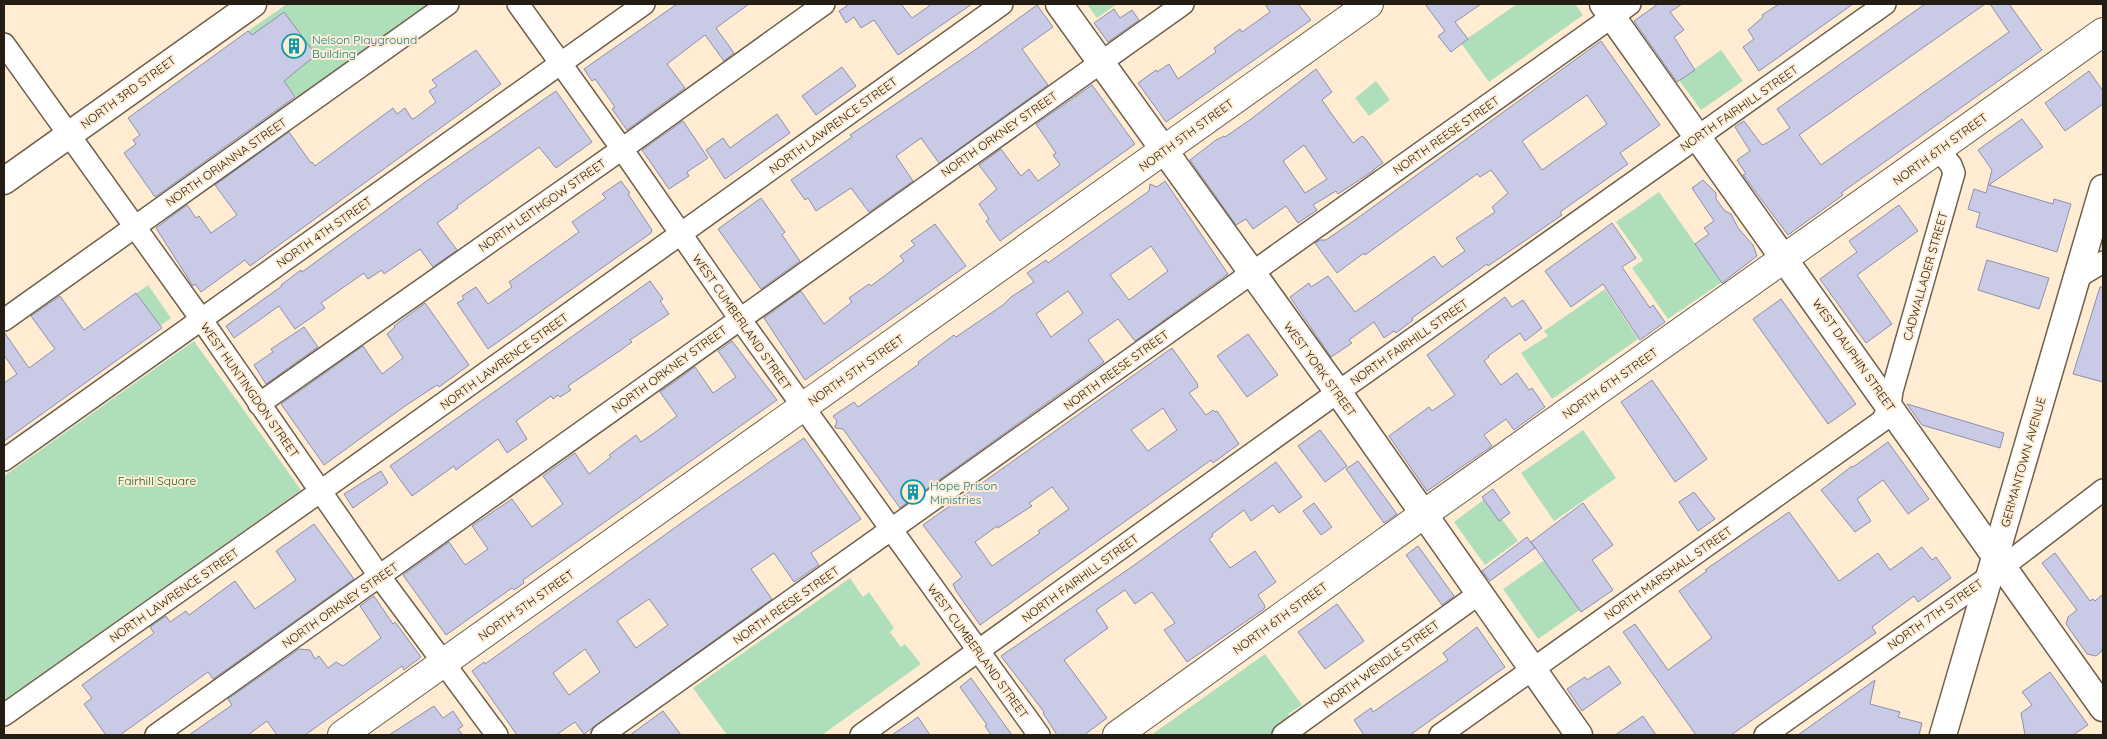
<svg xmlns="http://www.w3.org/2000/svg" width="2107" height="739" font-family="Quicksand,sans-serif">
<rect width="100%" height="100%" fill="#ffecd3"/>
<g fill="#afdeba">
<polygon points="287,4 429,4 297,99 248,31"/>
<polygon points="1087,4 1117,4 1097,18"/>
<polygon points="1517,4 1575,4 1583,15 1489,82 1461,43"/>
<polygon points="1721,50 1743,81 1701,110 1679,80"/>
<polygon points="1376,81 1390,100 1369,116 1355,98"/>
<polygon points="1659,192 1722,282 1668,319 1632,268 1643,260 1616,222"/>
<polygon points="148,285 171,318 160,326 137,293"/>
<polygon points="1605,289 1638,339 1552,399 1521,353 1548,336 1544,331"/>
<polygon points="194,341 301,490 4,701 4,476"/>
<polygon points="1583,430 1616,478 1554,521 1521,473"/>
<polygon points="1486,498 1518,541 1485,565 1454,522"/>
<polygon points="1546,559 1581,609 1538,639 1503,589"/>
<polygon points="850,578 863,597 869,592 894,628 890,632 901,647 905,644 921,664 822,735 727,735 693,688"/>
<polygon points="1265,654 1302,705 1288,714 1292,720 1271,735 1151,735"/>
</g>
<g fill="#c9cae6" stroke="#8e8faa" fill-rule="evenodd">
<polygon points="677,4 749,4 716,28 734,53 724,61 705,35 667,64 685,88 627,130 612,109 615,107 595,79 592,81 584,69"/>
<polygon points="845,4 901,4 912,18 932,4 972,4 898,55 874,20 861,28 854,17 846,23 839,11 847,6"/>
<polygon points="1265,4 1298,4 1311,20 1166,122 1138,83 1156,70 1157,72 1169,64 1178,79 1216,52 1214,48 1240,29 1242,32 1270,12"/>
<polygon points="1425,4 1481,4 1455,22 1468,39 1451,52 1438,36 1445,31"/>
<polygon points="1658,4 1682,4 1670,12 1684,30 1674,37 1695,70 1677,82 1634,21"/>
<polygon points="1779,4 1853,4 1759,71 1743,47 1754,39 1748,30 1763,17 1762,15"/>
<polygon points="1925,4 1985,4 1799,135 1821,165 2009,32 1990,4 2009,4 2042,50 1841,193 1843,195 1788,235 1743,175 1746,174 1737,160 1750,151 1735,127 1744,121 1762,145 1767,143 1790,128 1777,109"/>
<polygon points="1037,5 1053,27 1022,49 1048,85 939,163 921,138 896,156 913,181 869,212 851,188 816,211 808,198 805,200 791,180 852,137 850,135 975,50"/>
<polygon points="1114,9 1120,18 1132,10 1139,20 1108,42 1094,23"/>
<polygon points="284,12 316,55 284,81 295,97 155,197 124,153 136,144 133,140 140,135 128,118 248,31 252,35"/>
<path d="M1601,41L1660,125L1620,153L1628,164L1560,212L1562,215L1526,240L1488,266L1487,264L1412,318L1413,320L1396,333L1394,331L1384,338L1374,322L1349,340L1352,343L1331,357L1290,297L1309,283L1311,287L1328,276L1355,312L1434,256L1442,267L1465,251L1456,238L1495,212L1492,207L1508,193L1491,170L1480,177L1477,174L1365,255L1364,253L1337,273L1315,243L1320,240H1326L1355,220ZM1587,95L1607,124L1542,170L1522,141Z"/>
<polygon points="476,50 501,84 250,266 245,260 201,292 195,284 193,286 156,228 187,205 196,218 199,216 211,233 237,215 215,185 289,132 311,163 312,162 315,166 393,108 397,114 405,108 412,119 415,118 436,102 429,91 437,86 432,80"/>
<polygon points="842,67 856,86 816,115 802,96"/>
<path d="M1316,69L1332,92L1322,100L1331,113L1353,143L1362,136L1365,138L1383,163L1373,170V171L1338,194L1336,191L1313,205L1317,210L1298,223L1286,206L1253,229L1246,219L1236,225L1190,160L1216,140L1224,136L1225,137L1251,119ZM1304,145L1327,179L1305,193L1283,161Z"/>
<polygon points="2089,71 2103,91 2103,104 2065,131 2045,103"/>
<polygon points="1092,85 1135,144 1000,241 986,221 989,219 979,204 997,189 979,165 1001,149 1021,176 1029,169 1038,181 1060,165 1053,155 1056,153 1036,124"/>
<polygon points="556,91 592,142 556,168 539,147 457,206 458,208 437,223 457,250 433,267 420,249 384,274 382,270 368,279 364,273 321,303 325,308 295,329 279,306 234,338 226,326 282,286 281,285 301,270 302,272 428,180"/>
<polygon points="777,114 790,133 725,179 706,150 723,138 730,148"/>
<polygon points="2022,119 2043,147 1989,185 2053,204 2054,199 2071,204 2057,252 1976,227 1980,213 1968,209 1974,189 1986,193 1992,170 1978,150"/>
<polygon points="683,121 708,158 687,172 689,176 669,189 642,150"/>
<polygon points="1703,180 1716,193 1716,199 1725,211 1731,214 1738,228 1753,245 1757,256 1722,283 1695,244 1709,234 1704,228 1714,221 1692,188"/>
<polygon points="621,181 630,193 628,194 652,230 651,233 488,349 457,303 464,299 462,296 476,287 488,304 512,287 509,282 579,232 572,222 606,198 602,194"/>
<path d="M1165,181L1228,274L1135,341L1118,319L1088,340L1104,362L900,508L843,429L835,428L837,421L833,416L854,402L858,407L919,364L918,362L954,335L956,337L1003,305L1011,297L1034,282L1027,273L1046,260L1048,263L1149,191L1150,184L1157,187ZM1151,246L1168,271L1129,300L1110,275ZM1068,291L1083,313L1051,337L1036,314Z"/>
<polygon points="761,198 785,232 782,235 800,261 761,289 718,229"/>
<polygon points="1899,205 1918,231 1857,275 1892,324 1866,343 1820,279 1857,252 1849,241"/>
<polygon points="1612,223 1636,258 1622,267 1650,308 1653,305 1665,322 1640,340 1603,284 1571,307 1545,271"/>
<polygon points="935,224 966,266 805,380 764,318 801,291 824,324 852,302 849,298 869,284 871,286 904,261 900,256 915,245 911,241"/>
<polygon points="1987,260 2049,278 2039,309 1978,290"/>
<polygon points="650,281 663,299 660,301 669,314 630,340 632,342 621,350 568,386 571,390 560,397 558,395 553,399 551,396 516,421 527,439 507,453 498,439 456,470 454,466 412,496 390,466"/>
<polygon points="2100,287 2103,287 2103,382 2073,374"/>
<polygon points="136,293 162,328 4,441 4,383 17,374 4,355 4,332 29,368 55,349 31,316 60,296 84,330"/>
<polygon points="1505,297 1512,307 1523,300 1542,328 1525,341 1520,333 1488,356 1489,357 1484,361 1501,385 1517,373 1529,390 1532,388 1545,407 1514,430 1506,419 1484,435 1492,446 1427,491 1389,436 1429,407 1432,411 1455,395 1427,355"/>
<polygon points="1781,299 1856,404 1828,424 1753,319"/>
<polygon points="425,303 469,365 439,387 437,385 405,406 324,465 281,404 363,346 382,374 403,358 387,334 395,327 394,326"/>
<polygon points="304,327 318,347 266,384 254,365 273,352 271,349"/>
<polygon points="1248,334 1278,375 1247,397 1217,356"/>
<polygon points="732,341 777,400 523,580 524,583 514,590 512,588 446,635 403,575 449,542 465,565 488,549 472,526 512,499 532,527 563,504 543,476 575,453 589,474 611,457 609,455 636,435 641,442 654,433 677,416 660,392 695,367 713,393 736,377 718,351"/>
<path d="M1172,348L1197,383L1198,387L1189,393L1206,415L1213,410L1215,412L1217,411L1239,444L1213,463L1211,460L980,625L956,591L953,584L962,577L923,525ZM1163,408L1177,430L1148,451L1131,430ZM1052,487L1069,509L1038,531L1040,533L992,566L975,542L997,526L998,528L1032,506L1029,503Z"/>
<polygon points="1652,380 1707,459 1675,482 1621,402"/>
<polygon points="1907,404 2004,433 2000,448 1922,425"/>
<polygon points="1320,430 1347,466 1325,482 1298,446"/>
<path d="M804,438L861,519L811,553L819,565L794,582L774,553L751,569L772,599L584,734L575,722L556,735H517L472,671L484,662L485,664L680,524ZM649,599L668,625L636,648L617,621ZM585,649L600,672L569,695L553,673Z"/>
<polygon points="1888,442 1929,499 1908,514 1883,480 1857,499 1871,521 1855,532 1821,490 1852,466 1853,467"/>
<polygon points="1358,461 1397,514 1384,523 1346,469"/>
<polygon points="1276,462 1302,497 1279,513 1273,505 1251,521 1244,510 1212,534 1213,536 1209,539 1230,568 1255,551 1276,582 1258,595 1265,606 1264,609 1187,662 1164,630 1175,623 1152,592 1135,604 1125,590 1096,610 1108,628 1064,660 1107,718 1084,735 1057,735 1043,713 1044,712 1001,656 1133,566"/>
<polygon points="381,471 388,483 353,508 344,494"/>
<polygon points="1493,489 1510,513 1499,521 1482,497"/>
<polygon points="1694,492 1715,519 1698,531 1679,502"/>
<polygon points="1314,503 1332,527 1321,535 1303,511"/>
<polygon points="1583,503 1613,545 1592,560 1613,590 1581,612 1531,542"/>
<polygon points="1789,512 1839,581 1878,553 1890,570 1922,547 1932,560 1936,557 1951,578 1918,602 1914,596 1872,627 1876,633 1731,735 1696,735 1623,632 1635,624 1668,670 1712,638 1679,591 1707,571 1705,570"/>
<polygon points="314,524 354,579 213,679 208,672 120,735 106,735 84,704 92,698 82,685 154,633 150,627 166,616 170,622 186,611 189,615 235,581 255,609 296,580 276,551"/>
<polygon points="1527,537 1535,548 1490,581 1482,571"/>
<polygon points="1418,546 1454,596 1442,605 1406,555"/>
<polygon points="2055,553 2090,601 2093,599 2095,601 2103,594 2103,647 2101,652 2096,656 2087,654 2066,624 2068,617 2077,610 2042,563"/>
<polygon points="374,596 393,624 395,622 421,657 404,670 402,666 305,735 277,735 267,721 248,735 189,735 232,705 228,699 299,649 310,650 315,659 319,656 328,668 336,662 343,666 381,638 360,606"/>
<polygon points="1337,604 1364,641 1325,669 1298,632"/>
<polygon points="1477,627 1505,667 1410,735 1364,735 1354,720 1371,708 1373,712 1448,660 1443,653"/>
<polygon points="1609,666 1621,683 1582,711 1567,689 1585,677 1587,680"/>
<polygon points="2050,672 2088,725 2073,735 2025,735 2021,713 2032,705 2022,692"/>
<polygon points="971,678 1012,735 991,735 985,726 987,725 960,687"/>
<polygon points="1875,680 1870,704 1900,712 1898,717 1922,723 1919,735 1798,735"/>
<polygon points="434,706 443,718 453,711 463,726 458,729 463,735 389,735"/>
<polygon points="663,711 681,735 630,735"/>
<polygon points="1643,716 1656,735 1615,735 1640,718"/>
<polygon points="918,717 930,735 892,735"/>
</g>
<g fill="none" stroke-linecap="round" stroke-linejoin="round">
<g stroke="#71614c" stroke-width="24">
<g id="minor">
<polyline points="518,4 622,149 740,319 1039,735"/>
<polyline points="4,44 201,319 380,577 497,735"/>
<polyline points="2078,277 2103,262"/>
<polyline points="4,320 448,4"/>
<polyline points="259,404 622,149 824,4"/>
<polyline points="4,460 644,4"/>
<polyline points="4,715 304,503 1002,4"/>
<polyline points="156,735 1183,4"/>
<polyline points="602,735 1630,4"/>
<polyline points="861,735 1338,392 1885,4"/>
<polyline points="1283,735 1480,593"/>
<polyline points="1440,735 1882,421 1890,406 1892,391 1954,173 1951,165 1939,150"/>
<polyline points="1765,735 2004,566 2103,490"/>
</g>
</g>
<g stroke="#71614c" stroke-width="29">
<g id="tertiary">
<polyline points="1059,4 1338,392 1579,735"/>
<polyline points="1603,4 2103,708"/>
<polyline points="4,181 253,4"/>
<polyline points="1943,735 2103,188"/>
</g>
</g>
<g stroke="#71614c" stroke-width="30">
<g id="secondary">
<polyline points="342,735 1369,4"/>
<polyline points="1117,735 1424,514 2103,32"/>
</g>
</g>
<use href="#minor" stroke="#fff" stroke-width="21"/>
<use href="#tertiary" stroke="#fff" stroke-width="26"/>
<use href="#secondary" stroke="#fff" stroke-width="28"/>
</g>
<defs>
<g id="building-ring" transform="scale(1.25)"><circle r="9.5" fill="#ffecd3" stroke="#0f9aa8" stroke-width="1.5"/><path d="M-4-6H4V6H1V3H-1V6H-4ZM-2.5-4.3h1.7v1.8h-1.7ZM.8-4.3h1.7v1.8H.8ZM-2.5-1h1.7V.8h-1.7ZM.8-1h1.7V.8H.8Z" fill="#0f9aa8"/></g>
</defs>
<g fill-rule="evenodd">
<use href="#building-ring" x="294" y="46"/>
<use href="#building-ring" x="913" y="492"/>
</g>
<g text-anchor="middle" dominant-baseline="central" stroke-width="4" stroke-linejoin="round" paint-order="stroke">
<g font-size="12" fill="#0d838f" stroke="#ffecd3" text-anchor="start">
<text x="312" y="39">Nelson Playground<tspan x="312" dy="14">Building</tspan></text>
<text x="930" y="485">Hope Prison<tspan x="930" dy="14">Ministries</tspan></text>
</g>
<g font-size="12" fill="#241d14" stroke="#ffecd3">
<text transform="translate(128 92) rotate(-36)">NORTH 3RD STREET</text>
<text transform="translate(1739 108) rotate(-35)">NORTH FAIRHILL STREET</text>
<text transform="translate(833 125) rotate(-36)">NORTH LAWRENCE STREET</text>
<text transform="translate(999 134) rotate(-35)">NORTH ORKNEY STREET</text>
<text transform="translate(1186 135) rotate(-36)">NORTH 5TH STREET</text>
<text transform="translate(1446 135) rotate(-35)">NORTH REESE STREET</text>
<text transform="translate(1940 149) rotate(-36)">NORTH 6TH STREET</text>
<text transform="translate(226 162) rotate(-35)">NORTH ORIANNA STREET</text>
<text transform="translate(542 205) rotate(-35)">NORTH LEITHGOW STREET</text>
<text transform="translate(324 232) rotate(-35)">NORTH 4TH STREET</text>
<text transform="translate(1925 276) rotate(-74)">CADWALLADER STREET</text>
<text transform="translate(742 322) rotate(55)">WEST CUMBERLAND STREET</text>
<text transform="translate(1409 342) rotate(-35)">NORTH FAIRHILL STREET</text>
<text transform="translate(1854 355) rotate(55)">WEST DAUPHIN STREET</text>
<text transform="translate(504 361) rotate(-36)">NORTH LAWRENCE STREET</text>
<text transform="translate(669 369) rotate(-36)">NORTH ORKNEY STREET</text>
<text transform="translate(1320 369) rotate(54)">WEST YORK STREET</text>
<text transform="translate(856 370) rotate(-35)">NORTH 5TH STREET</text>
<text transform="translate(1116 370) rotate(-36)">NORTH REESE STREET</text>
<text transform="translate(1610 383) rotate(-35)">NORTH 6TH STREET</text>
<text transform="translate(250 390) rotate(55)">WEST HUNTINGDON STREET</text>
<text transform="translate(2023 462) rotate(-74)">GERMANTOWN AVENUE</text>
<text transform="translate(1668 573) rotate(-35)">NORTH MARSHALL STREET</text>
<text transform="translate(1080 578) rotate(-36)">NORTH FAIRHILL STREET</text>
<text transform="translate(174 595) rotate(-35)">NORTH LAWRENCE STREET</text>
<text transform="translate(340 605) rotate(-35)">NORTH ORKNEY STREET</text>
<text transform="translate(526 605) rotate(-35)">NORTH 5TH STREET</text>
<text transform="translate(786 605) rotate(-35)">NORTH REESE STREET</text>
<text transform="translate(1935 614) rotate(-35)">NORTH 7TH STREET</text>
<text transform="translate(1280 618) rotate(-36)">NORTH 6TH STREET</text>
<text transform="translate(978 651) rotate(54)">WEST CUMBERLAND STREET</text>
<text transform="translate(1381 664) rotate(-36)">NORTH WENDLE STREET</text>
</g>
<g font-size="12" fill="#116231" stroke="#ffecd3">
<text x="157" y="480">Fairhill Square</text>
</g>
</g>
<rect width="2107" height="739" fill="none" stroke="#241d14" stroke-width="10"/>
</svg>
